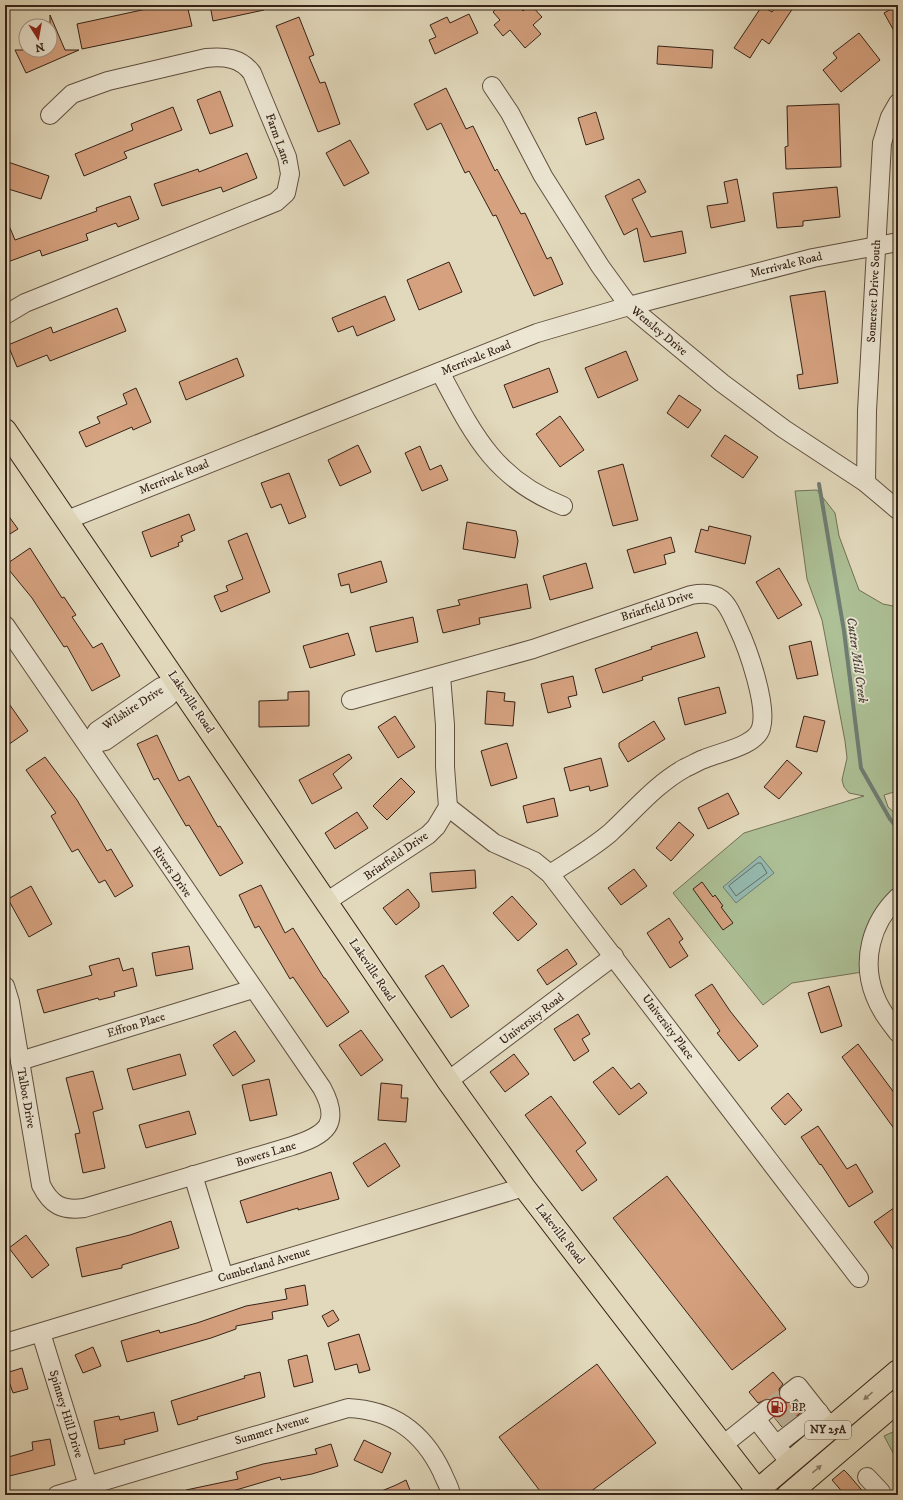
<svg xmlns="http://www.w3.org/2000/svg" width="903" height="1500" font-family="'IM FELL DW Pica',serif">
<rect width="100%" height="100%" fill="#e2d9bc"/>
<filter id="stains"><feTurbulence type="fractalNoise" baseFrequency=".005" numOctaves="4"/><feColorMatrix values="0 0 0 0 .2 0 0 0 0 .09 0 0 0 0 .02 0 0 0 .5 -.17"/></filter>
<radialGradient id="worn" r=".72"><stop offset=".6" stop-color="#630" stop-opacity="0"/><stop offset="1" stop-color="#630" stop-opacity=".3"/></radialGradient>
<g fill="#adc096" stroke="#717156">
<polygon points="817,490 835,513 839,536 859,590 883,604 898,607 898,788 894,792 884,795 888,807 898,816 898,911 888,907 869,971 792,983 763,1005 673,893 744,833 864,796 849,793 844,787 842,780 847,758 845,741 822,620 807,579 795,491"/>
<polygon points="895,1431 898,1434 898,1462 884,1436"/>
</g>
<polygon fill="#95bab1" stroke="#6f7d73" points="760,856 774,873 736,903 723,887"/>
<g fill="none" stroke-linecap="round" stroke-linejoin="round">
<polygon stroke="#656e64" stroke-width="1" points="758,863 761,863 767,873 736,896 729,886"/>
<polyline stroke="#6f7d73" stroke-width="4" points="819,484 844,631 861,768 890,819 898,829"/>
</g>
<g fill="#d5a17f" stroke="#352217">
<polygon points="165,5 187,5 192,26 82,49 77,24"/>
<polygon points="210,5 263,5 264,10 213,21"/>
<polygon points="500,5 517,5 523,11 531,5 542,17 533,25 541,34 525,48 510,30 503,36 494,25 500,20 493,12"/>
<polygon points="777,5 795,5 769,44 762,39 750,58 734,48 762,6 772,12"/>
<polygon points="898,5 898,38 884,13"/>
<polygon points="469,14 478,33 435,54 429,40 436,37 430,25 447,17 450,23"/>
<polygon points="50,15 65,50 79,50 26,73 15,50 50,50"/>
<polygon points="299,17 314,55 309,57 320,83 325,82 340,124 318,132 276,26"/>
<polygon points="859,33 880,60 841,92 823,70 837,58 833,53"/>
<polygon points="658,46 713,50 712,68 657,64"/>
<polygon points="446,88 466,129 473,126 495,171 497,169 521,214 525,213 547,259 551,257 563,284 534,296 496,215 493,216 469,171 465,173 441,123 427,130 414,104"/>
<polygon points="220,91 233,126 210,134 197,100"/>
<polygon points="839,104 841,167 786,169 785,147 788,146 787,106"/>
<polygon points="173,107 182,130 124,152 127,158 84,176 75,154 133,130 131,124"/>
<polygon points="596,112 604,139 586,145 578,118"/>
<polygon points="350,140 369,173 344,186 326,153"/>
<polygon points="247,153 257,178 223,192 221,187 162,206 154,184 198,169 199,172"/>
<polygon points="5,161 49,176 41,199 5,188"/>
<polygon points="639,179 646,192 632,199 651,237 682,231 686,253 644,262 637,228 624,235 605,196"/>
<polygon points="737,179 745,221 711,228 707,206 728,203 724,182"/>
<polygon points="837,187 840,217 803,221 803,226 777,228 773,193"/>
<polygon points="130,196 139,219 118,227 116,223 86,234 88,240 42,256 40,250 5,263 5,216 15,240 97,211 96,208"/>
<polygon points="449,262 462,292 419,310 407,280"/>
<polygon points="825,291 838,383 799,389 797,375 803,374 790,296"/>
<polygon points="385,296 395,320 357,336 353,326 338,332 332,318"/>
<polygon points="117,308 126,331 50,361 47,355 17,367 8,345 51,327 53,333"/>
<polygon points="626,351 638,380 598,398 585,368"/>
<polygon points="237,358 244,376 186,400 179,382"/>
<polygon points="549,368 558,392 513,408 504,385"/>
<polygon points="136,388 151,422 133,430 132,427 86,447 79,432 100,423 97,417 127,404 123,394"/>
<polygon points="679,395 701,410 688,428 667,413"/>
<polygon points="560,416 584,450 560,467 536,434"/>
<polygon points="725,435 758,457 743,478 711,456"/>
<polygon points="358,445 371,472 340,486 328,460"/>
<polygon points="420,446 430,470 441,465 448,480 422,491 405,453"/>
<polygon points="623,464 638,520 613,526 598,471"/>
<polygon points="289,473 306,517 289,524 281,504 271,508 261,483"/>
<polygon points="5,511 18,529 5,537"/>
<polygon points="189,514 195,530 181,536 183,541 178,543 179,546 151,557 142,532"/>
<polygon points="467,522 516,531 518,541 515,558 463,549"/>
<polygon points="709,526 751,536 745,564 695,552 701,529 708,531"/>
<polygon points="247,533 270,592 221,612 214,596 228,591 226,586 243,579 228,541"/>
<polygon points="671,537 675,552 664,555 666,564 634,573 627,550"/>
<polygon points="30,548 62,598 64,597 76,615 72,617 93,648 102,643 120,676 92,691 67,646 64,647 32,598 5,565"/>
<polygon points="381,561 387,582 351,593 349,584 341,586 338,574"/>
<polygon points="586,563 593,588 550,600 543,576"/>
<polygon points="779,568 802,605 778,619 756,582"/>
<polygon points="527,584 531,608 479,618 480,624 443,633 437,610 460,605 458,600"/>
<polygon points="413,617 418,642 376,652 370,627"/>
<polygon points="697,632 705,657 642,677 643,680 603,693 595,669 652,649 651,647"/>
<polygon points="348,633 355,655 310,668 303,646"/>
<polygon points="811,641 818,675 797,679 789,646"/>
<polygon points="573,676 577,695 568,697 571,707 548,713 541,684"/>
<polygon points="719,687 726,713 685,725 678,698"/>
<polygon points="309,691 309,726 259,727 259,701 288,700 288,692"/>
<polygon points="487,691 505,693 504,701 515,702 513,726 485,724"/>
<polygon points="5,698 28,731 5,747"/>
<polygon points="395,716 415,747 398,758 378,727"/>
<polygon points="804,716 825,721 817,752 796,747"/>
<polygon points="654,721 665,739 628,762 619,747 619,743"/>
<polygon points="157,735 179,781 189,776 218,827 220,826 243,863 220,876 189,825 186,826 158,778 154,780 137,744"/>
<polygon points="507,743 517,778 491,786 481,751"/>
<polygon points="349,754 352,758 333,774 342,788 312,804 299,780"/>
<polygon points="45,757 77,800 107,851 111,849 133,886 115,897 105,880 99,883 78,849 72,852 51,816 56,813 26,770"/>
<polygon points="601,758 608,786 590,791 589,786 570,791 564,768"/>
<polygon points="787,760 802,773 779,799 764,787"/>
<polygon points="401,778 415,792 387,820 373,806"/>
<polygon points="728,793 739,814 708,829 698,808"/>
<polygon points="554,798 558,816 527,823 523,806"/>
<polygon points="357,812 368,828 335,849 325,833"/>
<polygon points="679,822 694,835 671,861 656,848"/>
<polygon points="634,869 647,886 621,905 608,888"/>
<polygon points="475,870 476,888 432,892 430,873"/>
<polygon points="702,882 713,897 715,895 723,906 721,907 733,923 723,930 693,889"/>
<polygon points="261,885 285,933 293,928 324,978 325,978 349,1012 327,1027 293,977 290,979 259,926 255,928 239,895"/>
<polygon points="31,886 52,924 29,937 8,899"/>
<polygon points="408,889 419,903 419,907 396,925 383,908"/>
<polygon points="512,896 537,924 518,941 493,913"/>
<polygon points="669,918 683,939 679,942 688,956 670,968 647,933"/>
<polygon points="189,946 193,969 156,976 152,953"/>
<polygon points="567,949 577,964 547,985 537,970"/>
<polygon points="119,958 123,971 133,968 137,986 114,992 115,996 99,1000 98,998 44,1013 37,990 92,975 89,966"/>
<polygon points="443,965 469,1006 451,1018 425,976"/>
<polygon points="712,984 730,1011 758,1046 739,1061 717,1033 720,1031 695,995"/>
<polygon points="829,986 842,1026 821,1033 808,993"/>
<polygon points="578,1014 590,1034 582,1039 589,1051 574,1061 554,1029"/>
<polygon points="361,1030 383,1060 361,1076 339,1045"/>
<polygon points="235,1031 255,1061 233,1076 213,1045"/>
<polygon points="858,1044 898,1098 898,1134 842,1057"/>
<polygon points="180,1054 186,1075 133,1090 127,1069"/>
<polygon points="514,1054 529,1074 505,1092 490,1072"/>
<polygon points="613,1067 631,1089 639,1083 647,1093 619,1115 593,1082"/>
<polygon points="93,1071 103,1109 93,1112 105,1168 83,1173 75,1134 80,1133 66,1078"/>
<polygon points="269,1079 277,1115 250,1121 242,1085"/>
<polygon points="381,1083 402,1085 401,1098 408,1098 406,1122 378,1120"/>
<polygon points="788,1093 802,1110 785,1125 771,1108"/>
<polygon points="551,1096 586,1143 576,1151 597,1180 582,1191 525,1115"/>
<polygon points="189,1111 196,1134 146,1148 139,1125"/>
<polygon points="818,1126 847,1169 856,1164 873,1192 849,1207 821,1164 820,1165 801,1137"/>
<polygon points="385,1143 400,1166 368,1187 353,1163"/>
<polygon points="331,1172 339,1199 298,1210 298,1208 247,1223 240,1201"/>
<polygon points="667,1176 786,1329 732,1370 613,1218"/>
<polygon points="898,1205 898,1256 874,1222"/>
<polygon points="171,1221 179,1248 122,1265 122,1268 82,1277 76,1248 130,1235"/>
<polygon points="26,1235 49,1265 32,1278 9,1248"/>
<polygon points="305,1285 308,1305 272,1312 273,1319 236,1326 236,1329 211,1338 127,1362 121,1341 159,1330 160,1333 197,1323 246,1306 287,1299 285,1289"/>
<polygon points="333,1310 339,1320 328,1327 322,1316"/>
<polygon points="359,1334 370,1370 359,1373 357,1364 335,1370 328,1343"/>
<polygon points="93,1347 101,1366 83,1373 75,1355"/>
<polygon points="307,1355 313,1382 294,1387 288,1360"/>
<polygon points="597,1364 656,1443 586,1495 543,1495 499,1437"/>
<polygon points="22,1368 28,1389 13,1393 6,1373"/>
<polygon points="260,1372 265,1397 197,1417 198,1419 178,1425 171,1401 245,1378 244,1376"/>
<polygon points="773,1372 783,1384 779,1389 781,1399 785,1403 796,1401 803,1411 782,1427 774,1417 778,1408 776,1402 767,1399 758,1403 749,1392"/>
<polygon points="154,1412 158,1431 124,1440 125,1444 99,1449 94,1421 119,1416 120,1420"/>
<polygon points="50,1439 55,1465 5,1477 5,1458 33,1450 32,1442"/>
<polygon points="364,1440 391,1453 382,1473 354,1460"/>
<polygon points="331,1444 338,1466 312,1474 281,1480 280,1477 219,1495 186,1495 186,1490 238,1479 236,1472 263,1464 317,1454 315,1449"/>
<polygon points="844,1470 848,1474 866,1495 845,1495 832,1480"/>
<polygon points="406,1480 412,1495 372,1495 396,1485"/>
</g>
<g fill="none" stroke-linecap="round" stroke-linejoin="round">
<g stroke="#bfb49b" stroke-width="18" stroke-dasharray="18 9" stroke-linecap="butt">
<polyline points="768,1409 789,1393"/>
<polyline points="779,1423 799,1406"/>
</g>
<g stroke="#605040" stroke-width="20">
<g id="minor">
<polyline points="492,86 510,113 543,176 600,266 629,306 722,383 784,429 866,483 898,510"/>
<path d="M5,315L25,303L276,202L286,193L290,174L287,157L252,73C241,58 225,56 206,58L108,81L72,94L50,115"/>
<path d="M440,372C473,434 494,479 563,506"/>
<polyline points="866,483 867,411 882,143 890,117 898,103"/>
<polyline points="67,520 537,333 629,306 813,258 898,242"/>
<path d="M5,625L322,1088C342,1125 325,1135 292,1146L84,1208C62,1211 51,1205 41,1185L10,1002L5,986"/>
<polygon points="179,683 168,697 105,741 88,745 97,731 161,687"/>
<path d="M351,700L533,649L691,595C722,589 727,603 738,628C748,649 768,706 761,728C756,746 720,752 704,759C698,761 692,765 685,768C656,784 634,811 610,833C591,849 570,861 550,874"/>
<polyline points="448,807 494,843 534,861 550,874 859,1278"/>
<path d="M898,897C871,923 861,961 875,996C880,1010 889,1021 898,1033"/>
<polyline points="326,902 428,835 436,827 448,807 445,767 445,725 441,676"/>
<polyline points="20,1061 253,989"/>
<polyline points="448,1081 614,956"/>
<polyline points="193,1175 224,1277"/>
<polyline points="41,1333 91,1495"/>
<polyline points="5,1343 524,1187"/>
<polyline points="789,1393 798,1386 831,1428"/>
<polyline points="756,1419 790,1463"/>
<polyline points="723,1445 768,1409"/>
<polyline points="776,1445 819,1412"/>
<polyline points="867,1477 881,1492 878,1495"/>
<path d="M57,1495L348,1408C393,1410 423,1432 442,1472C445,1480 450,1487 451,1495"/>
</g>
</g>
<g stroke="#352217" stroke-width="24">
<g id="major">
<polyline points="5,430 448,1081 524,1187 761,1495"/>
<polyline points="752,1495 898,1371"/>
<polyline points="788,1495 898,1401"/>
</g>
</g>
<use href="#minor" stroke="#ece6d3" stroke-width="18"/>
<use href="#major" stroke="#e2d9bc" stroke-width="22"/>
</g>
<defs><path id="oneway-solid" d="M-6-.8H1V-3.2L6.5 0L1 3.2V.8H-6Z"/></defs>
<g fill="#8c7e6a">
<use href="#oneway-solid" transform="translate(868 1396) rotate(140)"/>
<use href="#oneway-solid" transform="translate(817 1469) rotate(-40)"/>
</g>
<defs>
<g id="fuel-ring" transform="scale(1)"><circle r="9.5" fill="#ece6d3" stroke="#8f2418" stroke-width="1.5"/><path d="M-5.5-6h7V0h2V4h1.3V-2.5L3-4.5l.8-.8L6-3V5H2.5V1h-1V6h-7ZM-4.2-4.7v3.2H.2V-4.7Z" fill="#8f2418"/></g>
</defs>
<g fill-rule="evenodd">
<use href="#fuel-ring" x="777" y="1407"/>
</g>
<g text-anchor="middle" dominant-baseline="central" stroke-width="3.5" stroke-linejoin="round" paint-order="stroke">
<rect fill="#ece6d3" stroke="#6c5d4f" stroke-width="1" x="805" y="1421" width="46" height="18" rx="3"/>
<g font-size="11" font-weight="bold" fill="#352217">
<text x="828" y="1430">NY 25A</text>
</g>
<g font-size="12" fill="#352217" stroke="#ece6d3">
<text transform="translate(278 139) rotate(70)">Farm Lane</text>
<text transform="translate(786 265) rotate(-14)">Merrivale Road</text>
<text transform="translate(874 291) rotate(-87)">Somerset Drive South</text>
<text transform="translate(659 331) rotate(40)">Wensley Drive</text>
<text transform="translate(476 358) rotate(-22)">Merrivale Road</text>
<text transform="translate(174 477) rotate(-22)">Merrivale Road</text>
<text transform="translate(657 606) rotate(-18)">Briarfield Drive</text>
<text transform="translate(191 702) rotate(56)">Lakeville Road</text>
<text transform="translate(133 708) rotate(-33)">Wilshire Drive</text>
<text transform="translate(396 856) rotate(-35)">Briarfield Drive</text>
<text transform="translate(172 872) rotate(55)">Rivers Drive</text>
<text transform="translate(372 970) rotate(56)">Lakeville Road</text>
<text transform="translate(532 1019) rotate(-37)">University Road</text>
<text transform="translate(136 1025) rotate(-17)">Effron Place</text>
<text transform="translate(668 1027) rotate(53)">University Place</text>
<text transform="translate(26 1098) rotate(80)">Talbot Drive</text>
<text transform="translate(266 1154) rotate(-17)">Bowers Lane</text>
<text transform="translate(560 1234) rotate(52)">Lakeville Road</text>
<text transform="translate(264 1265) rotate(-17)">Cumberland Avenue</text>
<text transform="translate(66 1414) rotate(73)">Spinney Hill Drive</text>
<text transform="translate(272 1430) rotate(-17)">Summer Avenue</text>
</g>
<g font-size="12" fill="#352217" stroke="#ece6d3" text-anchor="start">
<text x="791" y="1407">BP</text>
</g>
<g font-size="13" font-style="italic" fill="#4d483e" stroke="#ece6d3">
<text transform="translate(857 660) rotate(82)">Cutter Mill Creek</text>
</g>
</g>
<rect width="903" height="1500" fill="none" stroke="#e2d9bc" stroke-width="20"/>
<rect x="6" y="6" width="891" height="1488" fill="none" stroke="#352217" stroke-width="2"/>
<rect x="10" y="10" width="883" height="1480" fill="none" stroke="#352217"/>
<g transform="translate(38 38) rotate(169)"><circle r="19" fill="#ece6d3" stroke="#a39888"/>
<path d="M0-3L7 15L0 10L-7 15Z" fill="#8f2418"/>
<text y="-6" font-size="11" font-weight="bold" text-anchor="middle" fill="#352217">N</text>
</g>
<rect width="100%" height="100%" filter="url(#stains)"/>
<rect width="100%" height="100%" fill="url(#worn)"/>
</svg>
